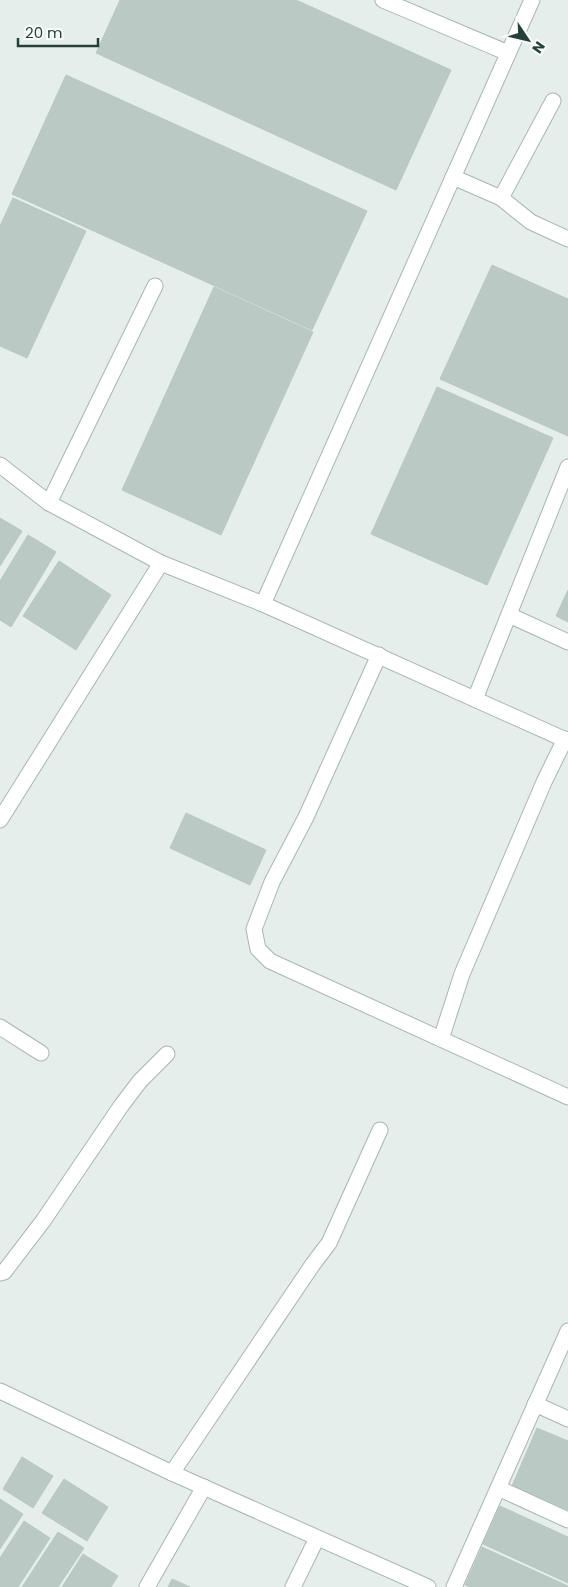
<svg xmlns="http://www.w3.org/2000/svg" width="568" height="1587" font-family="Poppins,sans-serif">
<rect width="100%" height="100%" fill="#e6eeeb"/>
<g fill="#bbc9c4" stroke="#b8c8c2">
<polygon points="120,0 296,0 451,70 396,190 96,53"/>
<polygon points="66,75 367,211 312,330 12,194"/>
<polygon points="13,198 86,231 27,358 0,346 0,226"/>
<polygon points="492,265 568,299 568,436 440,379"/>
<polygon points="214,287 313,332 221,535 122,490"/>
<polygon points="437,387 553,438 487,585 371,534"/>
<polygon points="0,518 22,531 0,566"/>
<polygon points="28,535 56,552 11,627 0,620 0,581"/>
<polygon points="59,561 111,595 76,650 23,616"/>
<polygon points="568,590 568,622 556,616"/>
<polygon points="186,813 266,850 250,885 170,848"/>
<polygon points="537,1428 568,1441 568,1510 512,1486"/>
<polygon points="22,1457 53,1476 33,1508 3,1489"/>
<polygon points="64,1479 108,1507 87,1541 42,1513"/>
<polygon points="0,1499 23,1514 0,1549"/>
<polygon points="500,1506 568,1537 568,1583 483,1544"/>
<polygon points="24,1521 50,1538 18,1587 0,1587 0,1558"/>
<polygon points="58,1532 84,1548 58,1587 22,1587"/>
<polygon points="482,1547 568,1586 568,1587 470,1587 465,1585"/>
<polygon points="83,1554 118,1576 111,1587 62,1587"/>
<polygon points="172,1579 190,1587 168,1587"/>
</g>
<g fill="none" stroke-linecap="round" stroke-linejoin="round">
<g stroke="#a8b6b2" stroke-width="17">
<g id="minor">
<polyline points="383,0 508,53"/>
<polyline points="453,177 501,198 531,222 568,239"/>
<polyline points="501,198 553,101"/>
<polyline points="0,465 49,503 161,563 263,604 568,741"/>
<polyline points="49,503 155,286"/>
<polyline points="263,604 532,0"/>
<polyline points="509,615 568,642"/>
<polyline points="379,655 306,817 272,882 254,929 258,949 270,961 568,1097"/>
<polyline points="475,699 568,467"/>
<polyline points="0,820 161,563"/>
<polyline points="0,1027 41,1053"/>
<polyline points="441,1039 462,974 544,782 565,739"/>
<polyline points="0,1273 4,1272 43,1221 121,1106 140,1081 167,1054"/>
<polyline points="0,1391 172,1473 428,1587"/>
<polyline points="535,1404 568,1419"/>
<polyline points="172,1473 313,1264 329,1243 380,1130"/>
<polyline points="498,1488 568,1520"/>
<polyline points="147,1587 204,1487"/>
<polyline points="293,1587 317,1538"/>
<polyline points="454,1587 568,1331"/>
</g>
</g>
<use href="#minor" stroke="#fff" stroke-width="15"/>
</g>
<g transform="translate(528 40) rotate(125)" stroke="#f7fbf9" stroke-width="4" paint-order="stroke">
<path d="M0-4L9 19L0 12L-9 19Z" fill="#25403a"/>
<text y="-8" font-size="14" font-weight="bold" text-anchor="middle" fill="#25403a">N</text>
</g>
<path d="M18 38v8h80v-8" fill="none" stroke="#25403a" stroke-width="2.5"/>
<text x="25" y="38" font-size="15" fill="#25403a" stroke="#f7fbf9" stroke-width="4" paint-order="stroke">20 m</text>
</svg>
